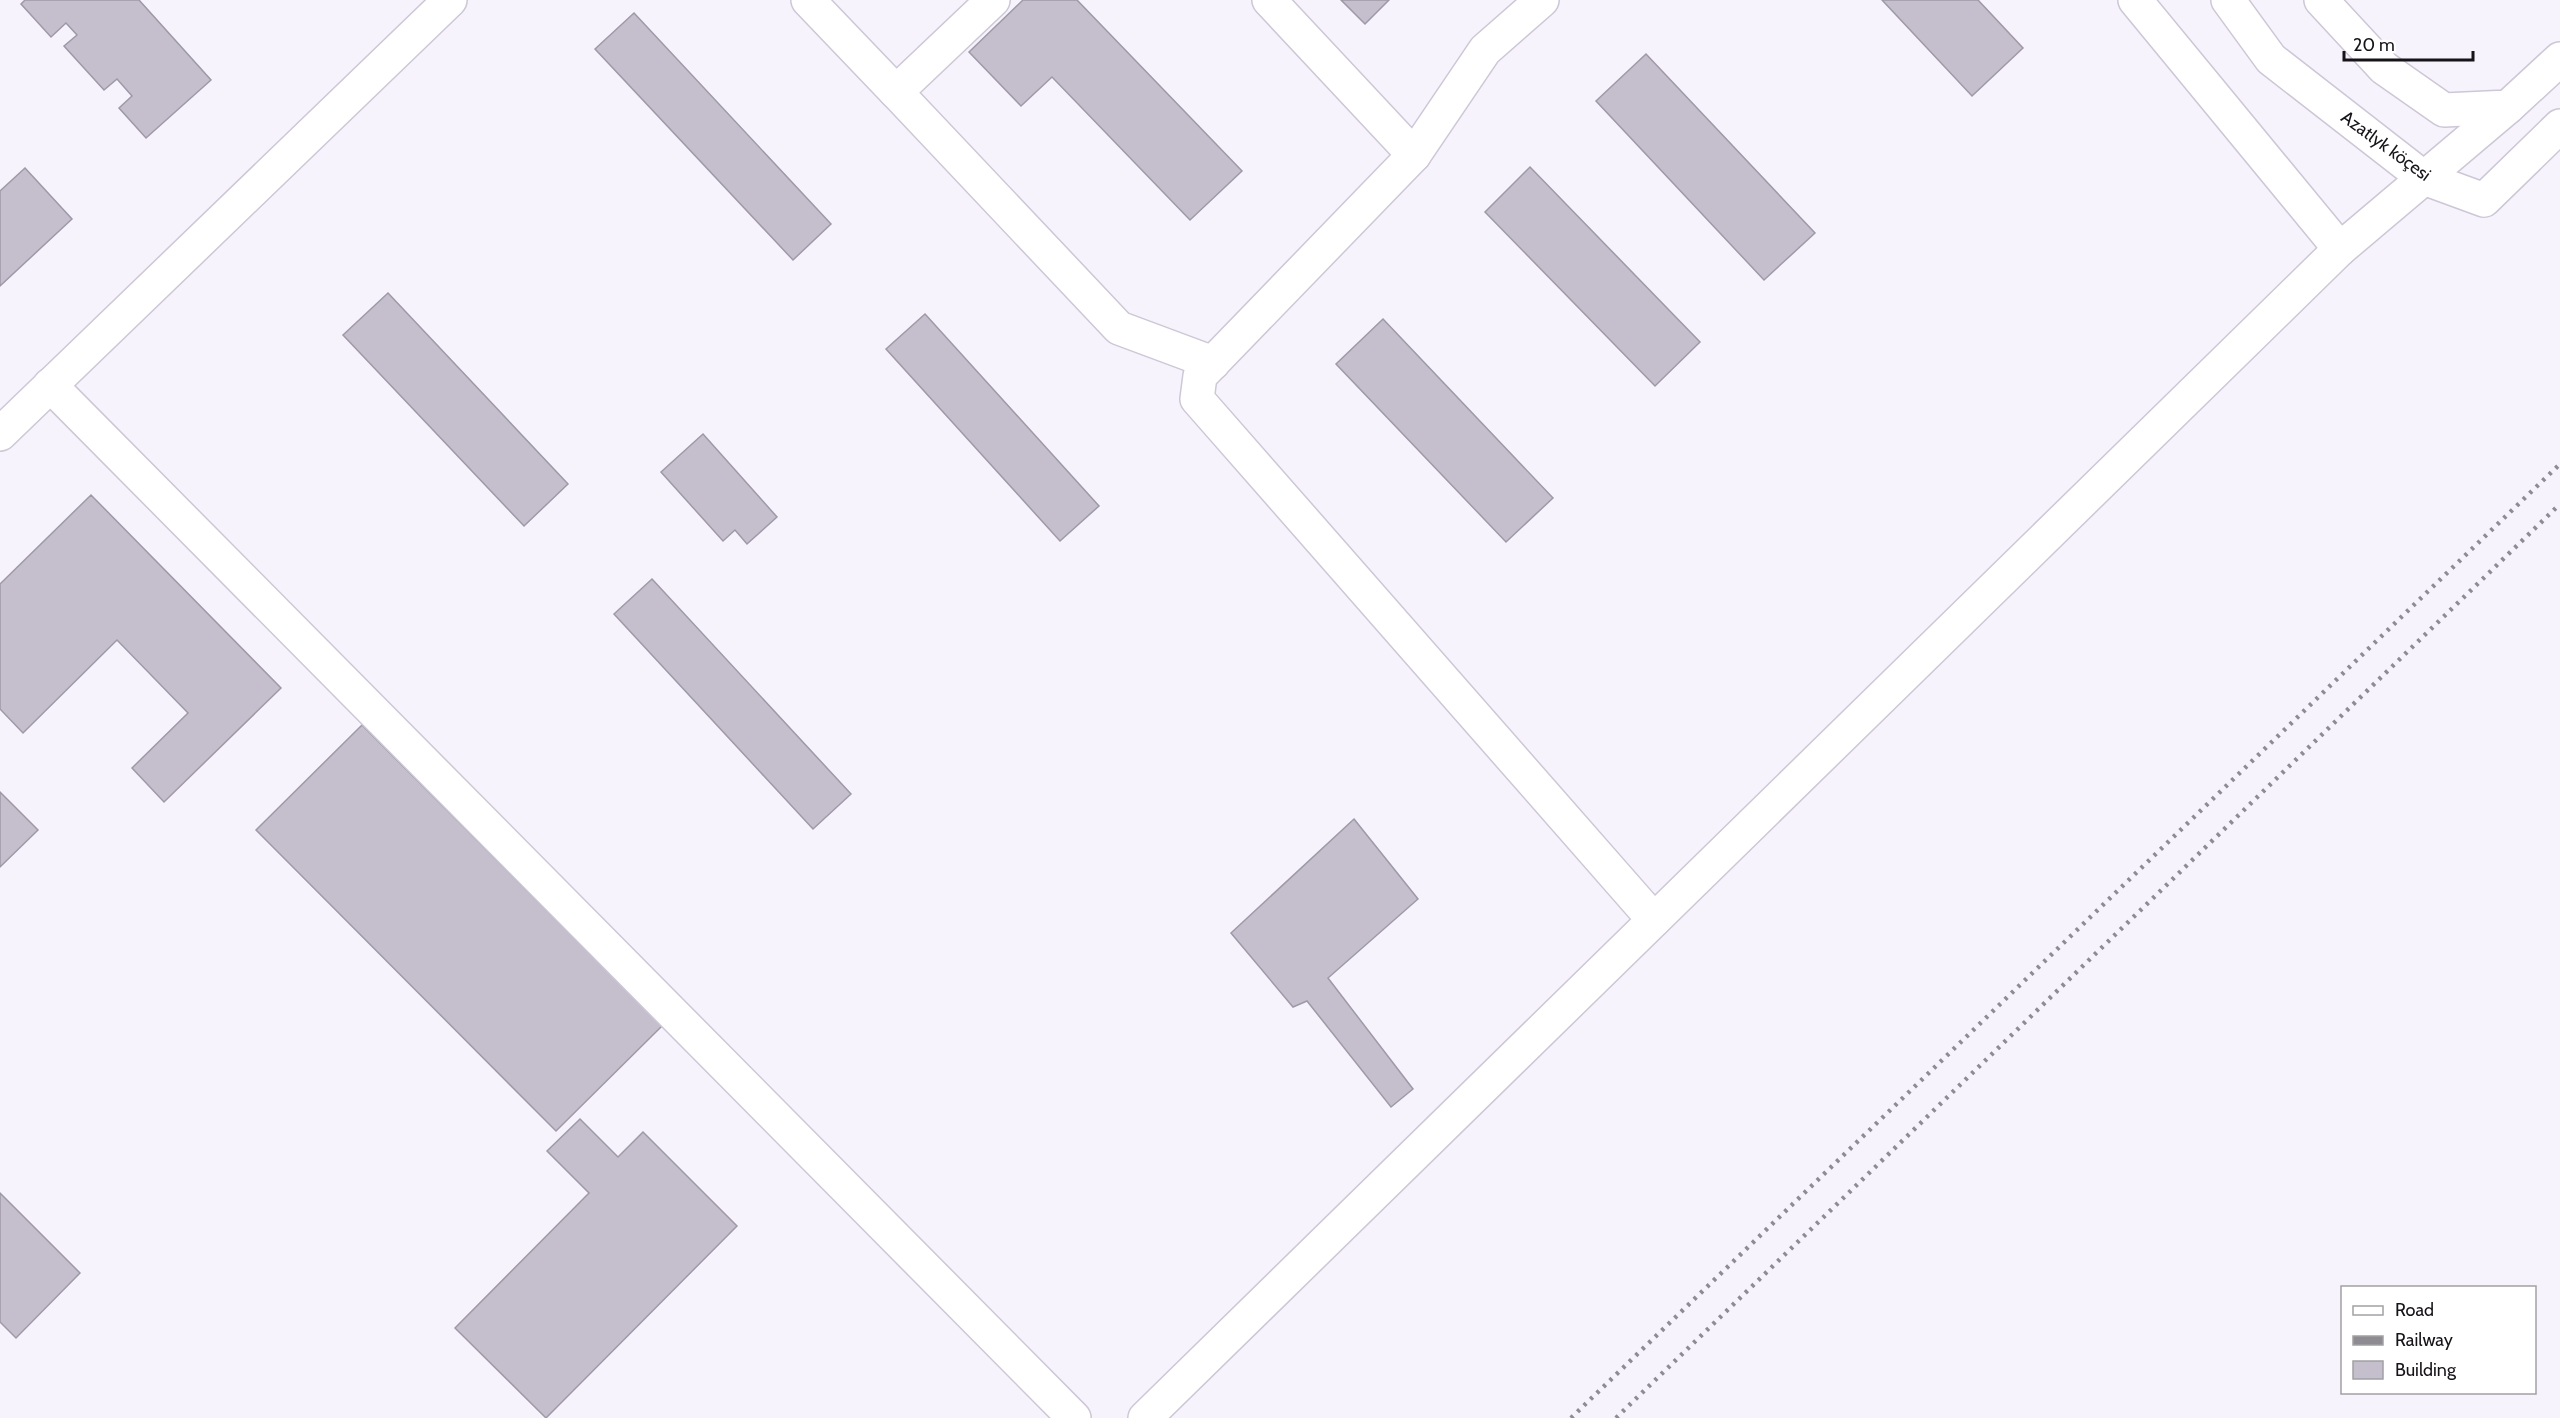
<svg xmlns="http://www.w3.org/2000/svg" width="2560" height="1418" font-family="Cabin,sans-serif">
<rect width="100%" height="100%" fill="#f7f3fd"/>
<g fill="#c4becd" stroke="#9f99a7" stroke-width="1.5">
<polygon points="25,0 139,0 211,80 146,138 119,108 132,96 117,79 104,90 64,46 77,35 66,23 51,37 21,4"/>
<polygon points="1023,0 1077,0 1242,171 1190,220 1052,77 1021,106 969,52"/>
<polygon points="1341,0 1389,0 1365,24"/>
<polygon points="1882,0 1978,0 2023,48 1972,96"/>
<polygon points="634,13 831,224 793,260 595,49"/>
<polygon points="1646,54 1815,233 1764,280 1596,101"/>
<polygon points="1530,167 1700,342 1655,386 1485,212"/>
<polygon points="25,168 72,219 0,286 0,191"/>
<polygon points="388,293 568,484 524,526 343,335"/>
<polygon points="925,314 1099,506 1060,541 886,349"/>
<polygon points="1383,319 1553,498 1506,542 1336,364"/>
<polygon points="703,434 777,517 747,544 735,530 723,541 661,472"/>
<polygon points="91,495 281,688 164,802 132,768 188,713 117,640 23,733 0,709 0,584"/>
<polygon points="652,579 851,794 813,829 614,614"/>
<polygon points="362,725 662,1026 556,1131 256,830"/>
<polygon points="0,792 38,830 0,867"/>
<polygon points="1354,819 1418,899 1328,978 1413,1089 1391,1107 1307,1001 1293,1007 1231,933"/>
<polygon points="580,1119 618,1157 643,1132 737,1226 546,1418 455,1328 589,1193 547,1151"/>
<polygon points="0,1193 80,1273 16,1338 0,1322"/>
</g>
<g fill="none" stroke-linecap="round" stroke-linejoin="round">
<g stroke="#cdc7d6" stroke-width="36">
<g id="minor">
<polyline points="808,0 896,92 993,0"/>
<polyline points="1269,0 1414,155"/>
<polyline points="1542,0 1485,50 1414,155 1200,376 1197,399 1654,920"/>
<polyline points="2135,0 2340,249"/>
<polyline points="896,92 1119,328 1213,363"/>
<polyline points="50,385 1074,1418"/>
<polyline points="0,434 450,0"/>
<polyline points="1145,1418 2340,249 2508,107"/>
</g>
</g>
<g stroke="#cdc7d6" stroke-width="36">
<g id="tertiary">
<polyline points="2228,0 2271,59 2424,178 2484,200 2560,126"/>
<polyline points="2321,0 2384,68 2444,110 2508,107 2560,59"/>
</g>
</g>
<use href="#minor" stroke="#fff" stroke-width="33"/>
<use href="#tertiary" stroke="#fff" stroke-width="33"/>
<g stroke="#8e8b93" stroke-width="4.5" stroke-dasharray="3 6" stroke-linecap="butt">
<polyline points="1571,1418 2560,464"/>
<polyline points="1616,1418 2560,504"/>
</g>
</g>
<g text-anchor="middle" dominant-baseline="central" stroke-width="6" stroke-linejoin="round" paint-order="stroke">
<g font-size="18" fill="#161319" stroke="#fff">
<text transform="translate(2386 146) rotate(36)">Azatlyk köçesi</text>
</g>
</g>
<rect x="2341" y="1286" width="195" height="108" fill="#ffffff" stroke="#a2a1a3" stroke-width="1.5"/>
<rect x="2353" y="1306" width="30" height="9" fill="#ffffff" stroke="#a2a1a3" stroke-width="1.5"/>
<text x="2395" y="1316" font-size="18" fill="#161319">Road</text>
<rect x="2353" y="1336" width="30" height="9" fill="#8e8b93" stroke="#a2a1a3" stroke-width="1.5"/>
<text x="2395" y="1346" font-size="18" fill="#161319">Railway</text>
<rect x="2353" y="1361" width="30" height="18" fill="#c4becd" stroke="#a2a1a3" stroke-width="1.5"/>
<text x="2395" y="1376" font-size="18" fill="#161319">Building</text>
<path d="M2344 51v9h129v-9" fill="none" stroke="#161319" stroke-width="3"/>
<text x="2353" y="51" font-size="18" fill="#161319" stroke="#ffffff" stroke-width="4.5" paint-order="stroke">20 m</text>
</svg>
